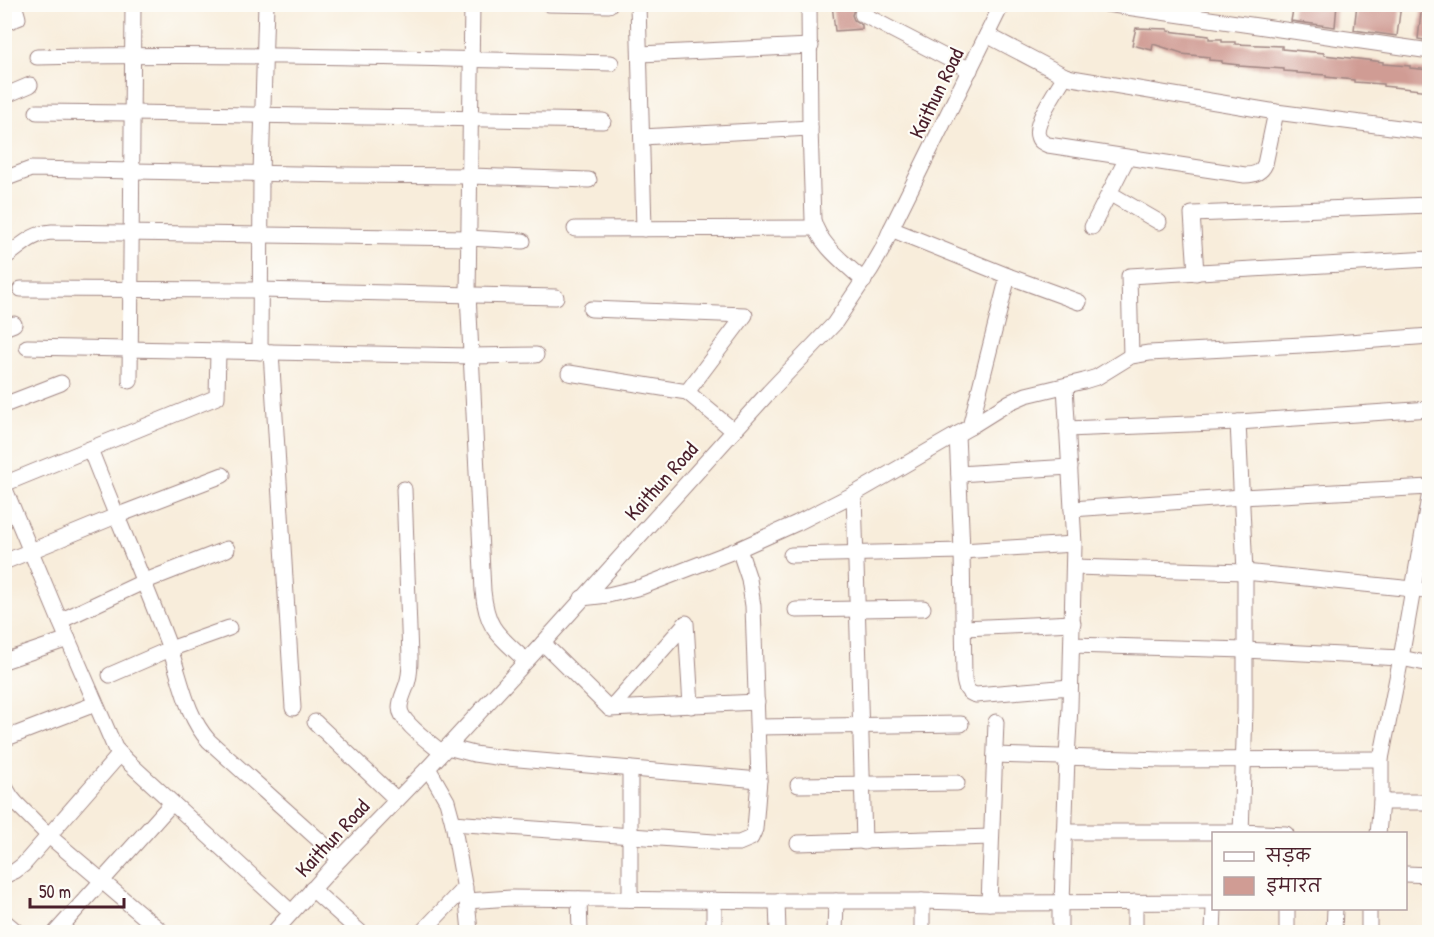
<svg xmlns="http://www.w3.org/2000/svg" width="1434" height="937" font-family="'Patrick Hand','Playpen Sans Deva',sans-serif">
<rect width="100%" height="100%" fill="#fdfcf7"/>
<filter id="ink" filterUnits="userSpaceOnUse"><feTurbulence type="fractalNoise" baseFrequency=".0167" numOctaves="2"/><feDisplacementMap in="SourceGraphic" scale="12" xChannelSelector="R" yChannelSelector="G"/><feConvolveMatrix kernelMatrix="1 2 1 2 8 2 1 2 1" color-interpolation-filters="sRGB"/></filter>
<filter id="wash" filterUnits="userSpaceOnUse"><feTurbulence type="fractalNoise" baseFrequency=".008" numOctaves="4" result="noise"/><feDisplacementMap in="SourceGraphic" scale="24" xChannelSelector="R" yChannelSelector="G"/><feGaussianBlur stdDeviation="1.35" result="paint"/><feColorMatrix in="noise" values="0 0 0 0 0 0 0 0 0 0 0 0 0 0 0 0 0 1.4 0 .05"/><feComposite in="paint" operator="in"/></filter>
<g filter="url(#wash)">
<rect width="100%" height="100%" fill="#f8eddb"/>
<g id="blocks">
<g fill="#d09c94">
<polygon points="832,4 860,4 854,9 852,15 854,20 862,25 862,29 835,31"/>
<polygon points="1294,4 1337,4 1335,27 1291,21"/>
<polygon points="1357,4 1401,4 1397,36 1354,30"/>
<polygon points="1422,4 1430,4 1430,41 1418,39"/>
<polygon points="1136,28 1168,29 1168,31 1209,36 1209,39 1222,39 1222,42 1235,42 1235,44 1282,46 1282,49 1324,53 1324,55 1383,62 1383,64 1410,66 1410,68 1430,70 1430,91 1383,86 1383,84 1354,82 1354,80 1326,77 1326,75 1297,73 1297,72 1284,71 1284,69 1239,66 1239,65 1222,63 1222,61 1209,60 1209,57 1182,54 1182,53 1153,44 1152,50 1132,45"/>
</g>
</g>
</g>
<g filter="url(#ink)">
<use href="#blocks" fill-opacity="0" stroke="#a18683" stroke-width="1.5"/>
<g fill="none" stroke-linecap="round" stroke-linejoin="round">
<g stroke="#a18683" stroke-width="17">
<g id="minor">
<path d="M472,4L468,294L483,591C487,631 499,635 526,661"/>
<polyline points="549,4 609,5"/>
<polyline points="638,4 644,229"/>
<path d="M809,4L810,128L813,220C820,246 845,263 864,281"/>
<polyline points="1106,4 1430,51"/>
<polyline points="862,14 970,70"/>
<polyline points="4,23 18,18 14,4"/>
<polyline points="987,35 1065,76 1072,78 1276,112 1430,132"/>
<polyline points="640,54 811,46"/>
<path d="M37,57C229,53 420,58 611,63"/>
<path d="M1065,76C1058,88 1033,123 1038,136C1039,141 1043,143 1048,145L1245,175C1254,175 1261,173 1265,164L1276,112"/>
<polyline points="4,96 30,85"/>
<polyline points="37,112 133,113 603,121"/>
<polyline points="642,137 810,128"/>
<polyline points="4,179 31,169 348,175 470,176 589,180"/>
<polyline points="1109,193 1159,222"/>
<polyline points="1092,227 1127,158"/>
<polyline points="575,229 815,228"/>
<polyline points="891,229 1008,276 970,427"/>
<path d="M4,258C22,246 30,234 52,232L469,238L523,241"/>
<polyline points="1196,273 1192,214 1430,205"/>
<polyline points="1008,276 1079,302"/>
<polyline points="21,289 260,290 556,297"/>
<polyline points="591,309 745,315 687,392"/>
<polyline points="4,328 14,324"/>
<polyline points="27,347 471,356 536,355"/>
<polyline points="260,352 261,173 266,4"/>
<polyline points="271,352 293,708"/>
<polyline points="1131,356 1129,276 1430,259"/>
<polyline points="569,373 687,392 734,431"/>
<polyline points="130,381 133,4"/>
<polyline points="4,405 61,383"/>
<polyline points="1238,422 1245,572 1245,709 1241,834"/>
<polyline points="1067,429 1238,422 1430,409"/>
<path d="M957,434L962,551L964,678C965,687 967,693 976,695L1070,687"/>
<path d="M90,449C116,516 145,582 170,649C181,679 186,716 209,741L340,859"/>
<polyline points="959,474 1070,467"/>
<polyline points="4,484 217,397 218,351"/>
<polyline points="4,487 60,621 115,748 126,760 291,912"/>
<path d="M404,489L410,657C410,664 410,673 408,680C406,690 400,698 400,708C400,722 431,743 441,752"/>
<polyline points="854,494 864,842"/>
<polyline points="1072,509 1242,497 1430,487"/>
<polyline points="791,555 962,551 1074,544"/>
<polyline points="4,562 116,516 223,475"/>
<polyline points="1074,567 1245,572 1413,589 1430,592"/>
<polyline points="582,598 608,595 641,587 739,549 797,523 854,494 970,427 1010,402 1026,395 1084,381 1097,377 1131,356 1149,353 1322,344 1430,336"/>
<polyline points="796,610 923,608"/>
<polyline points="60,621 143,582 227,549"/>
<polyline points="964,628 1073,623"/>
<polyline points="543,643 610,709 757,702"/>
<polyline points="1072,645 1245,650 1401,658 1430,664"/>
<polyline points="4,661 68,639"/>
<polyline points="110,675 170,649 229,628"/>
<polyline points="610,709 686,623 691,706"/>
<polyline points="315,722 397,800"/>
<polyline points="758,727 961,724"/>
<polyline points="4,739 95,704"/>
<polyline points="447,747 474,754 496,757 759,780"/>
<polyline points="995,755 1163,760 1381,759"/>
<polyline points="428,768 447,801 453,823 467,901 470,932"/>
<polyline points="630,769 630,899"/>
<polyline points="4,785 11,797 16,803 49,836 162,932"/>
<polyline points="798,785 957,783"/>
<polyline points="1381,802 1430,802"/>
<polyline points="453,823 728,843 739,843 751,838 755,829 759,780 753,606 749,579 739,549"/>
<polyline points="1064,832 1241,832 1286,834"/>
<polyline points="1378,834 1381,802 1381,759 1401,658 1430,492"/>
<polyline points="798,843 991,837"/>
<polyline points="1406,874 1430,875"/>
<polyline points="4,876 15,871 23,865 120,754"/>
<polyline points="312,889 360,932"/>
<polyline points="579,899 580,932"/>
<polyline points="714,900 714,932"/>
<polyline points="467,901 511,898 777,901 922,901 989,903 1214,902"/>
<polyline points="777,901 778,932"/>
<polyline points="989,903 996,722"/>
<polyline points="1062,903 1067,757 1070,707 1074,544 1065,386"/>
<polyline points="1287,908 1287,932"/>
<polyline points="4,921 17,932"/>
<polyline points="56,932 172,803"/>
<polyline points="274,932 340,859 428,768 543,643 769,392 834,324 871,269 882,250 891,229 1002,4"/>
<polyline points="422,932 465,887"/>
<polyline points="835,932 836,901"/>
<polyline points="922,932 922,901"/>
<polyline points="1060,932 1060,902"/>
<polyline points="1135,932 1135,902"/>
<polyline points="1213,932 1214,908"/>
<polyline points="1334,932 1335,908"/>
<polyline points="1369,932 1369,908"/>
</g>
</g>
<use href="#minor" stroke="#fff" stroke-width="15"/>
</g>
</g>
<g text-anchor="middle" dominant-baseline="central" stroke-width="4.5" stroke-linejoin="round" paint-order="stroke">
<g font-size="21" fill="#4a1f2b" stroke="#fdfcf7">
<text transform="translate(936 93) rotate(-64)">Kaithun Road</text>
<text transform="translate(661 481) rotate(-48)">Kaithun Road</text>
<text transform="translate(332 838) rotate(-47)">Kaithun Road</text>
</g>
</g>
<rect width="1434" height="937" fill="none" stroke="#fdfcf7" stroke-width="24"/>
<rect x="1212" y="832" width="195" height="78" fill="#fdfcf7" stroke="#b5a4a5" stroke-width="1.5"/>
<rect x="1224" y="852" width="30" height="9" fill="#ffffff" stroke="#b5a4a5" stroke-width="1.5"/>
<text x="1266" y="862" font-size="18" fill="#4a1f2b">सड़क</text>
<rect x="1224" y="877" width="30" height="18" fill="#d09c94" stroke="#b5a4a5" stroke-width="1.5"/>
<text x="1266" y="892" font-size="18" fill="#4a1f2b">इमारत</text>
<path d="M30 898v9h94v-9" fill="none" stroke="#4a1f2b" stroke-width="3"/>
<text x="39" y="898" font-size="18" fill="#4a1f2b" stroke="#fdfcf7" stroke-width="4.5" paint-order="stroke">50 m</text>
</svg>
